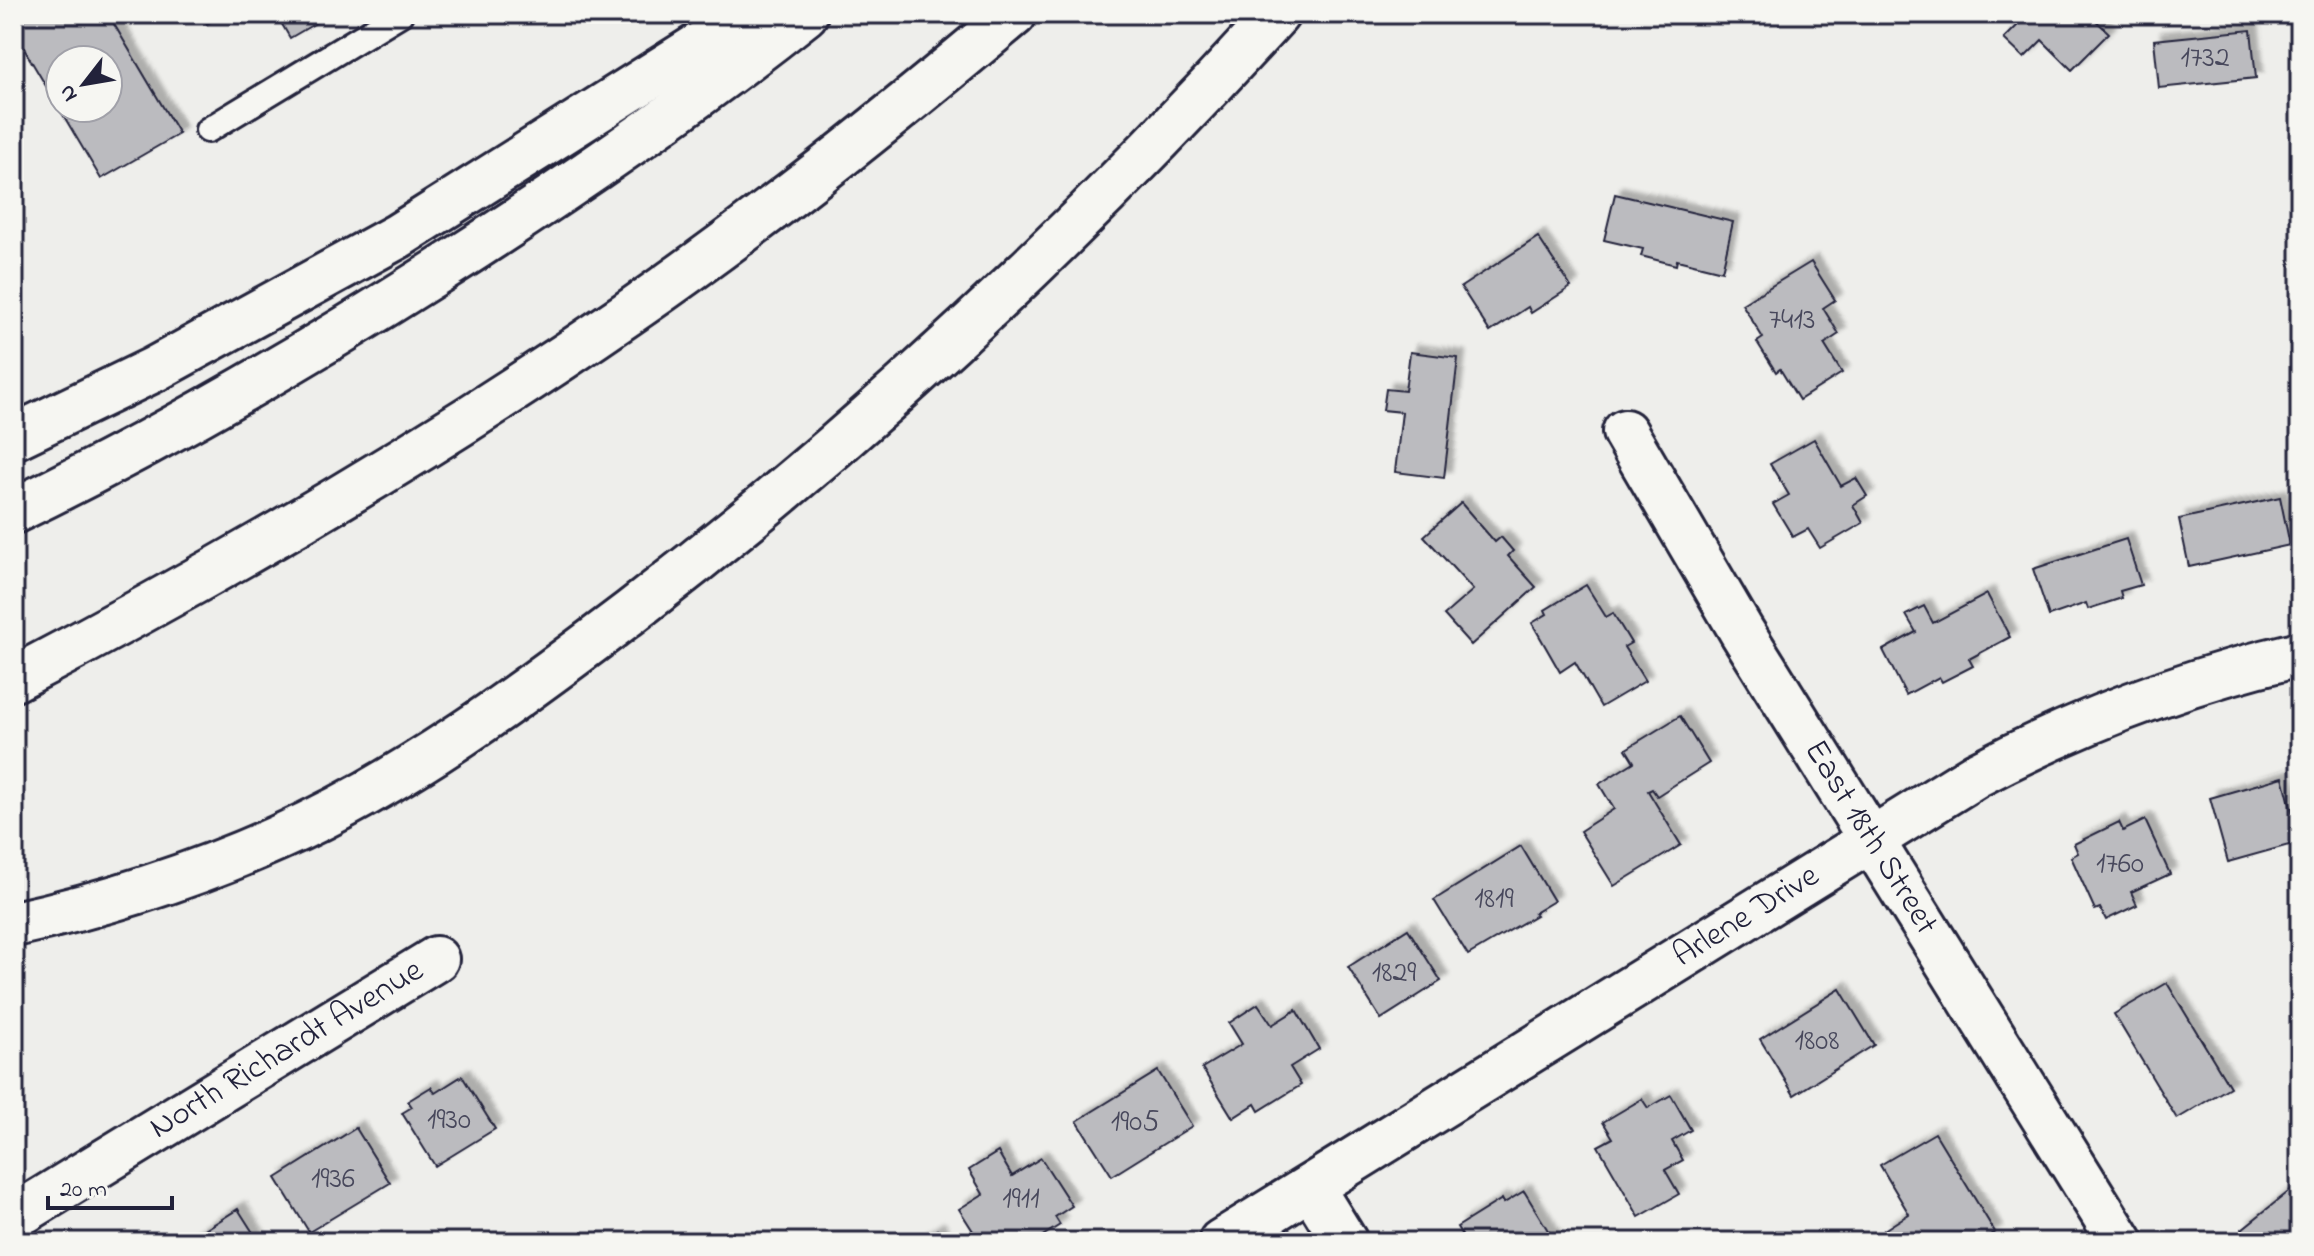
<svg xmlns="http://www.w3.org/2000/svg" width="2314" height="1256" font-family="'Indie Flower',sans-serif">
<defs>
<filter id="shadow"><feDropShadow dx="7" dy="-7" stdDeviation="2" flood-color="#0004"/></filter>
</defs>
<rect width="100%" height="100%" fill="#eeeeeb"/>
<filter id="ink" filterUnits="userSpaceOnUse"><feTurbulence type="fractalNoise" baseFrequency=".0125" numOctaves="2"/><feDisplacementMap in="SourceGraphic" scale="16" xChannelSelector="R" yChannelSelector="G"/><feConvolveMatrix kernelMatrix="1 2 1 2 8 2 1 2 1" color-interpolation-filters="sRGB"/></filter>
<g filter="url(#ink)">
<g fill="#bbbbbf" stroke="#22223b" stroke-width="2" fill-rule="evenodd" filter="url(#shadow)">
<path d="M14,14H108L179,134L101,179L14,32ZM60,60H108V108H60Z"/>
<polygon points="201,14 224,14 207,24"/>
<polygon points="276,14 331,14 290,38"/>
<polygon points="2015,14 2089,14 2109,33 2072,70 2042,40 2024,58 2004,39 2022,21"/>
<polygon points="2290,14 2300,14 2300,30"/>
<polygon points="2251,30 2256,78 2159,88 2154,40"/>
<polygon points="1615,194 1733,222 1722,271 1677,260 1676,265 1641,256 1643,249 1604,240"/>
<polygon points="1538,237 1571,287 1531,313 1528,307 1490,332 1461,287"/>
<polygon points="1811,262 1835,300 1823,308 1839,334 1824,344 1842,373 1799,400 1780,369 1776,372 1757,342 1763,338 1742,304"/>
<polygon points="1410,352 1458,358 1444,478 1395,472 1402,412 1383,410 1386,389 1405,391"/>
<polygon points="1814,439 1841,486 1856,478 1867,496 1853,505 1863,523 1820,548 1808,529 1793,537 1773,504 1789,495 1770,464"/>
<polygon points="2280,497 2290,545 2189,567 2179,519"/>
<polygon points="1461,503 1495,542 1501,537 1513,551 1508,556 1536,587 1471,645 1444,615 1473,590 1424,536"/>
<polygon points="2126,539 2141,585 2120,591 2122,598 2088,609 2086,603 2049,616 2033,569"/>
<polygon points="1586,585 1606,617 1613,613 1631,643 1624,647 1645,681 1601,707 1575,662 1560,672 1532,623 1547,614 1545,610"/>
<polygon points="1987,594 2010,637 1969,659 1973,666 1942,682 1939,677 1906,695 1883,650 1916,632 1906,615 1924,606 1933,623"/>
<polygon points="1680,716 1709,763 1657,796 1652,789 1648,791 1681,845 1614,886 1580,831 1614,809 1599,784 1634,762 1626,749"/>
<polygon points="2283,777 2300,842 2228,862 2210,798"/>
<polygon points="2145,820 2170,874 2131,892 2137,905 2106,920 2100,908 2095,910 2071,857 2078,853 2074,844 2119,822 2123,831"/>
<polygon points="1521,846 1554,901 1534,913 1536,915 1468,955 1434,900"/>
<polygon points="1408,929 1441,981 1381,1019 1348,967"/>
<polygon points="2167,983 2230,1087 2177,1119 2114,1014"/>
<polygon points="1840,989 1874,1045 1794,1095 1760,1039"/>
<polygon points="1258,1004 1272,1025 1296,1010 1319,1049 1290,1067 1301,1085 1259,1111 1255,1104 1233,1118 1202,1068 1242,1044 1229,1023"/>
<polygon points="1158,1071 1192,1126 1112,1176 1077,1121"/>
<polygon points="462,1076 495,1129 435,1166 402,1113 412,1107 408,1101 431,1087 435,1093"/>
<polygon points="1671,1095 1691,1130 1672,1141 1683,1160 1665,1170 1679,1194 1639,1217 1598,1146 1613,1138 1603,1122 1642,1099 1648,1108"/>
<polygon points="356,1128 390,1183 309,1232 276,1178"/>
<polygon points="1935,1133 1995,1232 1978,1242 1891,1242 1884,1230 1909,1214 1880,1165"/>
<polygon points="998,1152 1012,1176 1041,1158 1072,1206 1055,1217 1060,1225 1033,1242 980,1242 959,1209 983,1194 969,1170"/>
<polygon points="2292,1189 2300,1198 2300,1242 2252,1242 2242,1229"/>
<polygon points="1524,1191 1555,1242 1466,1242 1457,1227 1502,1199 1504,1203"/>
<polygon points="238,1209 259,1242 186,1242"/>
<polygon points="937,1230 944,1242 918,1242"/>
</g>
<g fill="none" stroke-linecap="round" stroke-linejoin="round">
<g stroke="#22223b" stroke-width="30">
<polyline id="service" points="208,130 400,14"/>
</g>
<g stroke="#22223b" stroke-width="50">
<g id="minor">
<path id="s1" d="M1625,432L1742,632L2121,1242"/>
<polyline points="1311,1187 1345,1242"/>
<path id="s2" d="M14,1217L436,959"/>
<path id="s3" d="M1221,1242L1976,775C2079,721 2186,680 2300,654"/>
</g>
</g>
<g stroke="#22223b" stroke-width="50">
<g id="motorway">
<polyline points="14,437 155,369 398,236 749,14"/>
<path d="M14,511C160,440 300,359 437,272C563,192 688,107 805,14"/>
<path d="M14,679C225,569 431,449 627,314C762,221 889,119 1014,14"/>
<path d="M14,924C105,904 193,876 278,838C406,781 520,696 631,612C867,431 1077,234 1277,14"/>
</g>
</g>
<use href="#service" stroke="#f6f6f2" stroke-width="24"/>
<use href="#minor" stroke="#f6f6f2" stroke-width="44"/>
<use href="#motorway" stroke="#f6f6f2" stroke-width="44"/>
</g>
</g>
<g text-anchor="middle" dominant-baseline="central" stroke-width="7" stroke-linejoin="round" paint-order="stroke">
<g font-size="30" fill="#48485c">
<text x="2205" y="59">1732</text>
<text x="1792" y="321">7413</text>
<text x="2120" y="865">1760</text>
<text x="1494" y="900">1819</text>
<text x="1394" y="974">1829</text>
<text x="1817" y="1042">1808</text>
<text x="449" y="1121">1930</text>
<text x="1135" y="1123">1905</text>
<text x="333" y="1180">1936</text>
<text x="1021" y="1200">1911</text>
</g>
<g font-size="34" fill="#22223b" stroke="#f6f6f2">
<text stroke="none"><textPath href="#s1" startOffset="474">East 18th Street</textPath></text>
<text stroke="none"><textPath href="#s3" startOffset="618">Arlene Drive</textPath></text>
<text stroke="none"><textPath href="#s2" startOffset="320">North Richardt Avenue</textPath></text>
</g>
</g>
<rect width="2314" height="1256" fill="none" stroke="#f6f6f2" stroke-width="48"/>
<rect x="24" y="24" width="2266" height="1208" fill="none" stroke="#22223b" stroke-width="3" filter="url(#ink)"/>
<g transform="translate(84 84) rotate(239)"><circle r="38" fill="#f6f6f2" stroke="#a1a1a9" stroke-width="2"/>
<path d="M0-6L14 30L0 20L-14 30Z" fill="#22223b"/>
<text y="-12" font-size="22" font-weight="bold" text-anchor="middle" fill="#22223b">N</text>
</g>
<path d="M48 1196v12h124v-12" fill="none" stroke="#22223b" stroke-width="4"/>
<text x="60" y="1196" font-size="24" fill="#22223b" stroke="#f6f6f2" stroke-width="6" paint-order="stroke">20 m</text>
</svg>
